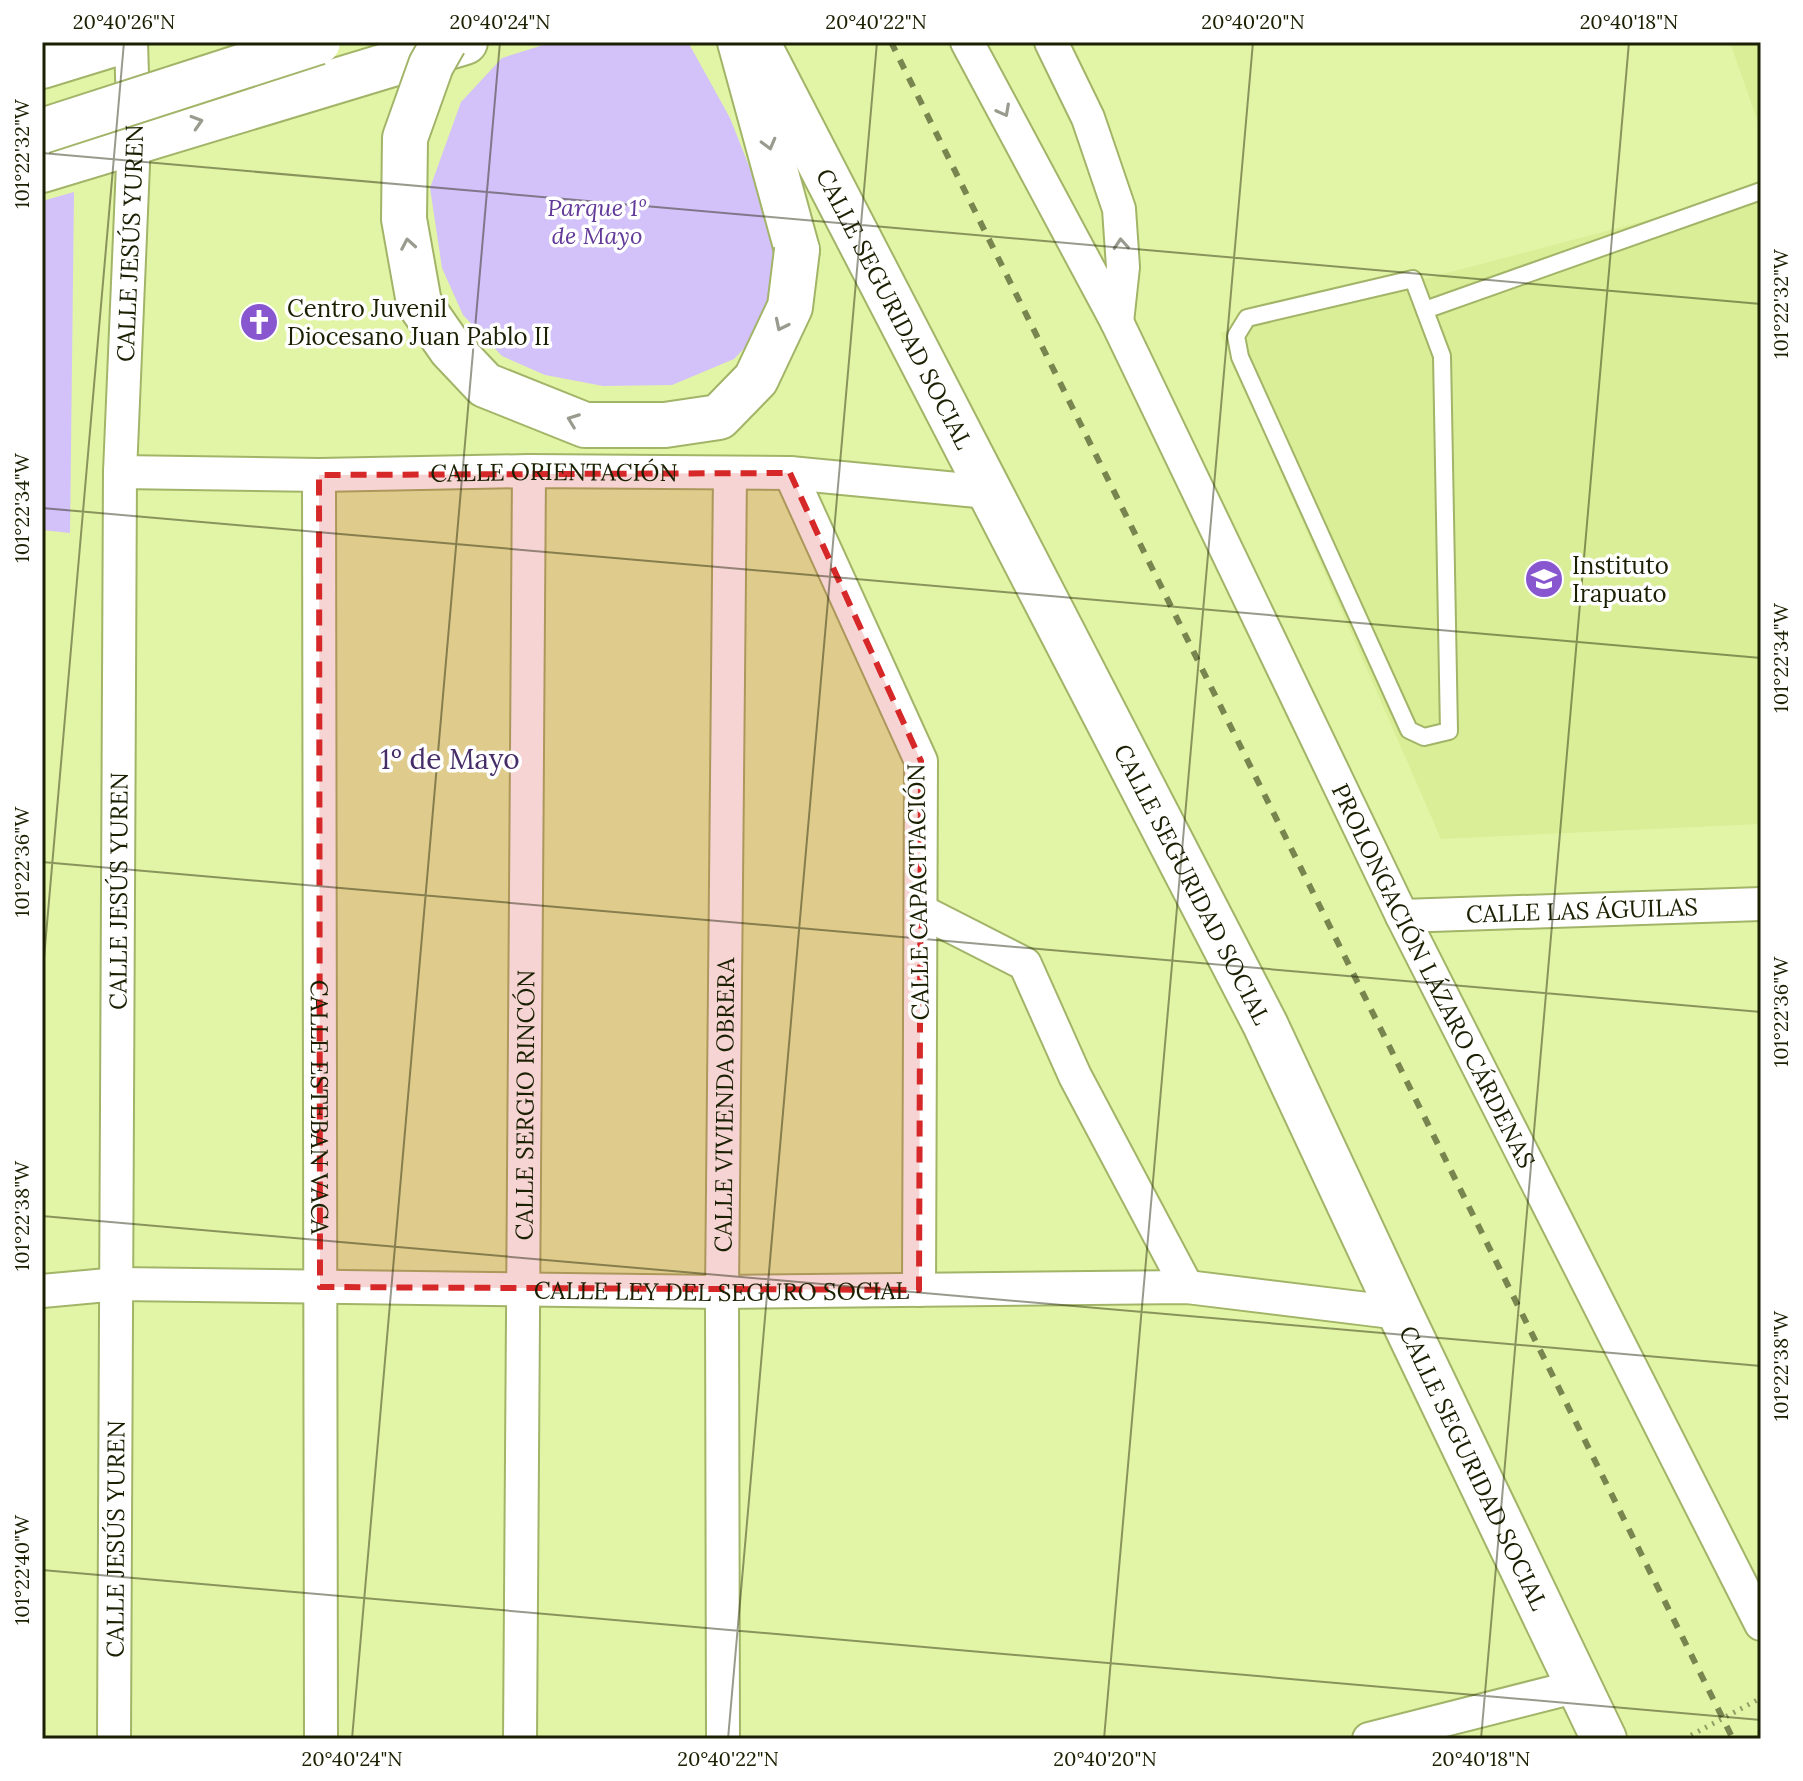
<svg xmlns="http://www.w3.org/2000/svg" width="1803" height="1781" font-family="Lora,serif">
<rect width="100%" height="100%" fill="#e2f5a7"/>
<g fill="#d9ee97">
<polygon points="1730,42 1761,42 1761,131"/>
<polygon points="1761,190 1761,824 1441,839 1220,333"/>
</g>
<g fill="#d3c1fa">
<polygon points="553,42 688,42 730,118 776,234 778,275 758,334 734,359 672,385 603,386 545,375 502,356 463,315 442,268 430,188 461,102 502,58"/>
<polygon points="74,192 70,533 42,530 42,201"/>
</g>
<g fill="none" stroke-linecap="round" stroke-linejoin="round">
<g stroke="#a2b468" stroke-width="20">
<g id="lane">
<polygon points="1413,279 1442,356 1449,731 1424,737 1409,730 1240,357 1236,336 1247,318"/>
<polyline points="1425,310 1761,191"/>
</g>
</g>
<g stroke="#a2b468" stroke-width="36">
<g id="street">
<path id="s1" d="M967,42L1117,322L1402,916L1761,1624"/>
<polyline points="1051,42 1088,118 1119,209 1123,267 1117,322"/>
<path id="s2" d="M120,472L319,475L529,471L790,473L988,492"/>
<polyline points="790,473 921,761 919,1290"/>
<path id="s3" d="M319,475L321,1739"/>
<polyline points="921,911 1025,964 1075,1076 1187,1287"/>
<path id="s4" d="M1402,916L1761,904"/>
<path id="s5" d="M42,1291L118,1284L722,1292L1187,1287L1400,1313"/>
<path id="s6" d="M114,1739L120,472L134,141L131,42"/>
<path id="s7" d="M520,1739L529,471"/>
<path id="s8" d="M723,1739L722,1292L730,473"/>
<polyline points="1369,1739 1578,1686"/>
</g>
</g>
<g stroke="#a2b468" stroke-width="48">
<g id="secondary">
<path id="s9" d="M757,42L1265,1024L1400,1313L1604,1739"/>
<polyline points="42,170 465,42"/>
</g>
</g>
<g stroke="#a2b468" stroke-width="48">
<g id="primary">
<polyline points="740,42 797,250"/>
<polyline points="42,66 120,42"/>
</g>
</g>
<use href="#lane" stroke="#fff" stroke-width="16"/>
<use href="#street" stroke="#fff" stroke-width="32"/>
<use href="#secondary" stroke="#fff" stroke-width="44"/>
<use href="#primary" stroke="#fff" stroke-width="44"/>
<polyline stroke="#78854f" stroke-width="6" stroke-dasharray="10 10" stroke-linecap="butt" points="891,42 1733,1739"/>
<g stroke="#a2b468" stroke-width="48" stroke-linecap="butt">
<g id="primary-bridge">
<polyline points="444,42 431,65 405,138 404,219 419,303 451,349 485,385 585,425 665,425 719,417 756,379 790,307 797,250"/>
<polyline points="42,131 318,42"/>
</g>
</g>
<polyline stroke="#929f64" stroke-width="5" stroke-dasharray="2 6" stroke-linecap="butt" points="1684,1739 1761,1698"/>
<use href="#primary-bridge" stroke="#fff" stroke-width="44"/>
</g>
<defs><path id="oneway-chevron" d="M-2-3.5L2.5 0L-2 3.5" fill="none" stroke-width="1.6" stroke-linecap="round" stroke-linejoin="round" transform="scale(2)"/></defs>
<g stroke="#989b8d">
<use href="#oneway-chevron" transform="translate(1004 111) rotate(62)"/>
<use href="#oneway-chevron" transform="translate(197 122) rotate(-17)"/>
<use href="#oneway-chevron" transform="translate(769 144) rotate(75)"/>
<use href="#oneway-chevron" transform="translate(408 244) rotate(-100)"/>
<use href="#oneway-chevron" transform="translate(1121 244) rotate(-94)"/>
<use href="#oneway-chevron" transform="translate(781 325) rotate(116)"/>
<use href="#oneway-chevron" transform="translate(573 420) rotate(-159)"/>
</g>
<path fill="#d62828" fill-opacity="0.2" stroke="#d62828" stroke-width="6" stroke-dasharray="16 10" stroke-linejoin="round" d="M790,473L921,761L919,1290L320,1287L319,475Z"/>
<path fill="none" stroke="#1a2001" stroke-width="2" stroke-opacity="0.45" d="M42,153L1761,304M42,508L1761,658M42,862L1761,1012M42,981L124,42M42,1216L1761,1366M42,1570L1761,1720M352,1739L500,42M728,1739L877,42M1104,1739L1253,42M1481,1739L1629,42"/>
<defs>
<g id="church-disc" transform="scale(2)"><circle r="9.5" fill="#8856cf" stroke="#fff"/><path d="M-1.2-6h2.4v3.5h3.3v2.4h-3.3V6h-2.4V-.1h-3.3v-2.4h3.3Z" fill="#fff"/></g>
<g id="school-disc" transform="scale(2)"><circle r="9.5" fill="#8856cf" stroke="#fff"/><path d="M0-5L7-2L0 1L-7-2ZM-4 1L0 2.5L4 1V4Q0 6-4 4Z" fill="#fff"/></g>
</defs>
<g fill-rule="evenodd">
<use href="#church-disc" x="259" y="322"/>
<use href="#school-disc" x="1544" y="579"/>
</g>
<g text-anchor="middle" dominant-baseline="central" stroke-width="7" stroke-linejoin="round" paint-order="stroke">
<g font-size="24" font-style="italic" fill="#623a99" stroke="#fff">
<text x="597" y="207">Parque 1º<tspan x="597" dy="28">de Mayo</tspan></text>
</g>
<g font-size="24" fill="#1a2001" stroke="#fff">
<text stroke="none"><textPath href="#s6" startOffset="1496">CALLE JESÚS YUREN</textPath></text>
<text stroke="none"><textPath href="#s9" startOffset="300">CALLE SEGURIDAD SOCIAL</textPath></text>
<text stroke="none"><textPath href="#s2" startOffset="434">CALLE ORIENTACIÓN</textPath></text>
<text stroke="none"><textPath href="#s9" startOffset="948">CALLE SEGURIDAD SOCIAL</textPath></text>
<text stroke="none"><textPath href="#s6" startOffset="848">CALLE JESÚS YUREN</textPath></text>
<text transform="translate(918 892) rotate(-91)">CALLE CAPACITACIÓN</text>
<text stroke="none"><textPath href="#s4" startOffset="180">CALLE LAS ÁGUILAS</textPath></text>
<text stroke="none"><textPath href="#s1" startOffset="1044">PROLONGACIÓN LÁZARO CÁRDENAS</textPath></text>
<text stroke="none"><textPath href="#s7" startOffset="634">CALLE SERGIO RINCÓN</textPath></text>
<text stroke="none"><textPath href="#s8" startOffset="634">CALLE VIVIENDA OBRERA</textPath></text>
<text stroke="none"><textPath href="#s3" startOffset="632">CALLE ESTEBAN VACA</textPath></text>
<text stroke="none"><textPath href="#s5" startOffset="680">CALLE LEY DEL SEGURO SOCIAL</textPath></text>
<text stroke="none"><textPath href="#s9" startOffset="1596">CALLE SEGURIDAD SOCIAL</textPath></text>
<text stroke="none"><textPath href="#s6" startOffset="200">CALLE JESÚS YUREN</textPath></text>
</g>
<g font-size="24" fill="#1a2001" stroke="#fff" text-anchor="start">
<text x="287" y="308">Centro Juvenil<tspan x="287" dy="28">Diocesano Juan Pablo II</tspan></text>
<text x="1572" y="565">Instituto<tspan x="1572" dy="28">Irapuato</tspan></text>
</g>
<g font-size="28" fill="#452d68" stroke="#fff">
<text x="450" y="759">1º de Mayo</text>
</g>
</g>
<rect width="1803" height="1781" fill="none" stroke="#ffffff" stroke-width="88"/>
<rect x="44" y="44" width="1715" height="1693" fill="none" stroke="#1a2001" stroke-width="3"/>
<g font-size="20" text-anchor="middle" fill="#1a2001">
<text x="124" y="29">20°40'26"N</text>
<text x="500" y="29">20°40'24"N</text>
<text x="876" y="29">20°40'22"N</text>
<text x="1253" y="29">20°40'20"N</text>
<text x="1629" y="29">20°40'18"N</text>
<text transform="translate(22 154) rotate(-90)" y="7">101°22'32"W</text>
<text transform="translate(1781 304) rotate(-90)" y="7">101°22'32"W</text>
<text transform="translate(22 508) rotate(-90)" y="7">101°22'34"W</text>
<text transform="translate(1781 658) rotate(-90)" y="7">101°22'34"W</text>
<text transform="translate(22 862) rotate(-90)" y="7">101°22'36"W</text>
<text transform="translate(1781 1012) rotate(-90)" y="7">101°22'36"W</text>
<text transform="translate(22 1216) rotate(-90)" y="7">101°22'38"W</text>
<text transform="translate(1781 1366) rotate(-90)" y="7">101°22'38"W</text>
<text transform="translate(22 1570) rotate(-90)" y="7">101°22'40"W</text>
<text x="352" y="1766">20°40'24"N</text>
<text x="728" y="1766">20°40'22"N</text>
<text x="1105" y="1766">20°40'20"N</text>
<text x="1481" y="1766">20°40'18"N</text>
</g>
</svg>
